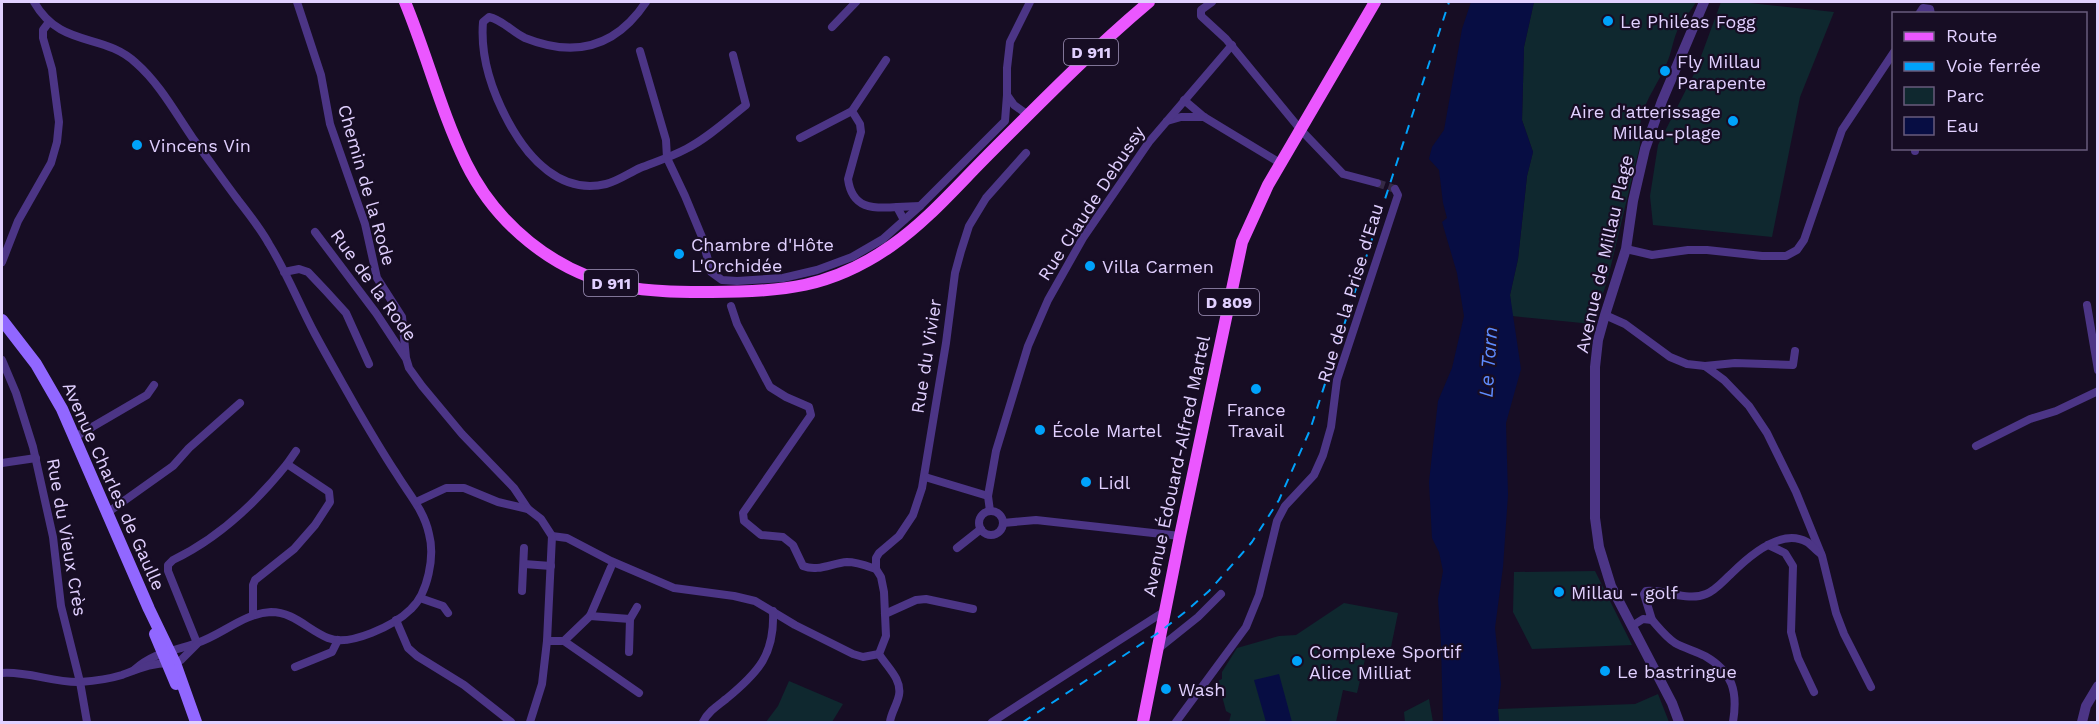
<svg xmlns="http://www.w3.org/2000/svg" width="2099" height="724" font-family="'Work Sans',sans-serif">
<rect width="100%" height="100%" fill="#170d24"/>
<g fill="#0f282f">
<path d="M1534,2H1696C1691,11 1685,17 1680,25C1673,37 1672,53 1666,65C1652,96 1637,108 1640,145L1607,282L1592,324L1512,316L1510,295L1518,259L1527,176L1533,152L1522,120L1524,47Z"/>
<polygon points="1721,2 1740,2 1834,12 1800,97 1772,237 1653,225 1650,196 1658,145 1696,70"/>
<polygon points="1595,571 1632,645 1532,649 1513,612 1514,572"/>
<polygon points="1344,603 1398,613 1389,657 1366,655 1357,693 1343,690 1336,722 1229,722 1231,714 1226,711 1218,681 1222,679 1222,672 1237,648 1279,636 1296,635"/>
<polygon points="789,681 843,704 832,722 766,722 778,706"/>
<polygon points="1658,694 1669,722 1499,722 1498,709 1635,704"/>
<polygon points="1429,699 1433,722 1405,722 1404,712"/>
</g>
<g fill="#070d43">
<polygon points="1471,2 1534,2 1524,47 1522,120 1533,152 1527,176 1518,259 1510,295 1521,369 1506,423 1508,495 1503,567 1495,628 1501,684 1498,709 1499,722 1443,722 1441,643 1438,599 1443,571 1439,552 1432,538 1429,482 1438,401 1452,368 1464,316 1457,273 1442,222 1447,218 1443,203 1439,170 1429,159 1432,147 1444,130 1462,29"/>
<polygon points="1279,674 1292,722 1266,722 1254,680"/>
</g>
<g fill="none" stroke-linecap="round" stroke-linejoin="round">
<polyline stroke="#352a45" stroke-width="8" stroke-dasharray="8 4" stroke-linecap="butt" points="1377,183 1395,189"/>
<g stroke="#4c3586" stroke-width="8">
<path d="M34,2C61,49 103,32 136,63C160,84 176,114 194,140C209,160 223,180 238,200C249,214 260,228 269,244C287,273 299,304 315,334C329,360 343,384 357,409C370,431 382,452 396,473C408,493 424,510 429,534C435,556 428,593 411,609C395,625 350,647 328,638C308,630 294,612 271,612C244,613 222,635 197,643C172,652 156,651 134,670"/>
<polyline points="297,2 321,75 330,124 365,224 377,278 402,317 406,358 409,368 422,386 462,434 514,488 528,509"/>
<path d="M646,2C616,47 575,58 525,38C512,32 503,20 489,17L483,22C480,59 492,92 509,123C528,158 561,195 606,184C618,181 629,173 640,168C655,162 671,157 686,149C708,138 727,120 746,105L733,55"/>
<polyline points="1212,2 1201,10 1201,16 1226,39 1300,129 1343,174 1377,183"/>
<polyline points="1919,14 1923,8 1930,9 1931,14"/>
<polyline points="832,27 856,2"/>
<polyline points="640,51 666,140 667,158 685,196 702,237 711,272 722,280 737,281 783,278 817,270 852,257 883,239 920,206 1005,121 1007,95"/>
<path d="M886,60L852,111L860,124L861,132L848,179C852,209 873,209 897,207"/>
<polyline points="1184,100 1204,117 1280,163"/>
<polyline points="1028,115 1014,105 1007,95 1007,68 1010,42 1030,2"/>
<polyline points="1167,121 1181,117 1204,117"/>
<polyline points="800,138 852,111"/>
<polyline points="1915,151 1915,148"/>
<polyline points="904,220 897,207 920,206"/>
<polyline points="315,232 376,313 405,357"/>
<polyline points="1626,249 1652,255 1688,250 1707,250 1762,256 1786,256 1797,250 1804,240 1842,130 1894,52"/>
<polyline points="2,262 18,221 51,163 57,142 59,122 52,69 43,38 43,30 49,22"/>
<polyline points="284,272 299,269 308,272 326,291 346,313 369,364"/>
<polyline points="2087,305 2098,370"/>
<path d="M731,306L737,324L770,387L786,397L809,407L811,415L743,513L744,521L761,535L783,537L793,545L803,566C818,572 832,563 847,562C857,562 867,566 876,569"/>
<polyline points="1605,315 1625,324 1670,357 1687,364 1705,366 1724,380 1749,406 1767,433 1796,492 1822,556 1836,613 1844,634 1871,687"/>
<polyline points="2,360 16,393 33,447 53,537 61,606 80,682 87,722"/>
<polyline points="1705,366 1735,363 1793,365 1795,351"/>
<polyline points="75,437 147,395 154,385"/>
<polyline points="1976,446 2030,419 2056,411 2098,391"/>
<polyline points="2,463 36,458"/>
<polyline points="287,464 296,451"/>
<polyline points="925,477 988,496"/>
<polyline points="416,502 446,488 464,488 498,502 528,509 541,519 552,536 567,538 611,561 674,588 734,596 755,601 795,625 853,654 863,657 879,654"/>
<polyline points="990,511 988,496 996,451 1028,346 1048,300 1083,238 1149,142 1232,45"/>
<circle cx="991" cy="523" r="12"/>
<polyline points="107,513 173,466 189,448 240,403"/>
<polyline points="1003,523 1036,520 1180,536"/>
<polyline points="1768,545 1785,553 1793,566 1791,632 1798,658 1814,692"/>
<polyline points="957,548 981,529"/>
<polyline points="524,564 551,566"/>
<polyline points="522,591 524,548"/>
<polyline points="420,598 443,606 448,613"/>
<polyline points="885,614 916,600 926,599 973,609"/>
<polyline points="590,616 630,619"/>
<polyline points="396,620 408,648 417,656 464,685 511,722"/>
<path d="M1652,620C1659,628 1666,637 1675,643C1684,648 1695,651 1705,656C1733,672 1738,692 1733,722"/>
<path d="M1632,626L1643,619L1652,620L1644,594L1646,591C1666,589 1687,602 1706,594C1716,590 1723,581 1731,574C1748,557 1781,527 1807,542C1812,545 1816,551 1821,554"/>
<polyline points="547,641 564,641 590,616 611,567"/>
<polyline points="564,641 639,693"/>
<path d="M197,643L168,571V565L173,560C219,538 255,504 287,464L329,492L330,502L315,525L294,549L255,580L253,585V615"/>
<polyline points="1158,649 1198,617 1221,594"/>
<polyline points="629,652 630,619 637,607"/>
<polyline points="172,658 175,663 181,660 197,644"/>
<polyline points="295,667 332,652 338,640"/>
<path d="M2,673C28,671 54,683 80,682C94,681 109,679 122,675C138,669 154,662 172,663"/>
<polyline points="530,722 542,684 547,641 552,536"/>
<path d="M703,722C708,712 717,706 726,699C759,672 775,654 773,611"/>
<path d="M890,722C891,713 897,705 899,695C902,679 887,667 879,654L886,636L884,592L881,577L876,569V558L879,553L899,536L913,515L922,488L946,343L955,273L961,251L969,226L986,198L1026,153"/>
<polyline points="992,722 1165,611"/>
<polyline points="1176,722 1246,627 1259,595 1277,521 1285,506 1314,475 1323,455 1331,427 1337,380 1398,195 1395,189"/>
</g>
<g stroke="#4c3586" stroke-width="10">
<polyline points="1679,722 1672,703 1611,586 1599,547 1595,518 1595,367 1598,340 1605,315 1626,249 1633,201 1645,149 1662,101 1704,2"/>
<polyline points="2082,722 2086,706 2098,686"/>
</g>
<g stroke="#9167ff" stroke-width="12">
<polyline points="2,320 36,364 62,409 149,609 175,663 196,722"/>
<polyline points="155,634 176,684"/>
</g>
<g stroke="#eb57ff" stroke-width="12">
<path d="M405,2C427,55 441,112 466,163C496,224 554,272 621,286C651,292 681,292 712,292C782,292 831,288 891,246C927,221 956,187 987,156C1040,103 1092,50 1149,2"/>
<polyline points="1143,722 1180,536 1242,242 1268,185 1375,2"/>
</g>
<polyline stroke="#00a2fb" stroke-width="2" stroke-dasharray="9 8" stroke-linecap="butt" points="1023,722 1161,631 1185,612 1209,591 1239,557 1252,542 1279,500 1310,430 1449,2"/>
</g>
<g fill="#00a2fb" stroke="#170d24" stroke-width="2">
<circle cx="1608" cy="21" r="6"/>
<circle cx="1665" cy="71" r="6"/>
<circle cx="1733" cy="121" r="6"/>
<circle cx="137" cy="145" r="6"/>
<circle cx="679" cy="254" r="6"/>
<circle cx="1090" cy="266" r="6"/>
<circle cx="1256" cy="389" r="6"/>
<circle cx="1040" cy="430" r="6"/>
<circle cx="1086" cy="482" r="6"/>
<circle cx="1559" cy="592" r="6"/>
<circle cx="1297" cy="661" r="6"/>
<circle cx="1605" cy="671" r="6"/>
<circle cx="1166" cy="689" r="6"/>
</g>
<g text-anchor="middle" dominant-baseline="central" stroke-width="4.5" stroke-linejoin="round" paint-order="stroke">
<g fill="#170d24" stroke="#a496bd" stroke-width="1.5">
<rect x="1064" y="39" width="54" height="26" rx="4.5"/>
<rect x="584" y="270" width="54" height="26" rx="4.5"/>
<rect x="1199" y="289" width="60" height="26" rx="4.5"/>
</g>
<g font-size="16" font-weight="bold" fill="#e1d0ff">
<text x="1091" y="52">D 911</text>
<text x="611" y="283">D 911</text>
<text x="1229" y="302">D 809</text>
</g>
<g font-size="18" fill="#e1d0ff" stroke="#170d24" text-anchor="start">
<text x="1620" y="21">Le Philéas Fogg</text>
<text x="1677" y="61">Fly Millau<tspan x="1677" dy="21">Parapente</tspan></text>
<text x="1721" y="111" text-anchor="end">Aire d'atterissage<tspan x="1721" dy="21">Millau-plage</tspan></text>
<text x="149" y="145">Vincens Vin</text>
<text x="691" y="244">Chambre d'Hôte<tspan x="691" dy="21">L'Orchidée</tspan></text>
<text x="1102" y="266">Villa Carmen</text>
<text x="1256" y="409" text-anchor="middle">France<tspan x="1256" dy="21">Travail</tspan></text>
<text x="1052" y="430">École Martel</text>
<text x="1098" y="482">Lidl</text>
<text x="1571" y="592">Millau - golf</text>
<text x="1309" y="651">Complexe Sportif<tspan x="1309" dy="21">Alice Milliat</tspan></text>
<text x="1617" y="671">Le bastringue</text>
<text x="1178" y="689">Wash</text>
</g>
<g font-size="18" fill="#e1d0ff" stroke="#170d24">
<text transform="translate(367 185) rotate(74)">Chemin de la Rode</text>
<text transform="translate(1091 203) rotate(-57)">Rue Claude Debussy</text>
<text transform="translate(1604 254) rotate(-77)">Avenue de Millau Plage</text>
<text transform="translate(374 285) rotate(54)">Rue de la Rode</text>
<text transform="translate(1350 293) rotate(-73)">Rue de la Prise d'Eau</text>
<text transform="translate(926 356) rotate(-81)">Rue du Vivier</text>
<text transform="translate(1176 466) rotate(-78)">Avenue Édouard-Alfred Martel</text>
<text transform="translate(114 486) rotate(66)">Avenue Charles de Gaulle</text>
<text transform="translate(67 537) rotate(80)">Rue du Vieux Crès</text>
</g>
<g font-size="20" font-style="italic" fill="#5e8cff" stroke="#170d24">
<text transform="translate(1488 362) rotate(-86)">Le Tarn</text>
</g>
</g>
<rect width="2099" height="724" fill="none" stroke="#e1d0ff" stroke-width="6"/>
<rect x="1892" y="12" width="195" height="138" fill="#170d24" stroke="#685b7c" stroke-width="1.5"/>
<rect x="1904" y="32" width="30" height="9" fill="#eb57ff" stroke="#685b7c" stroke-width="1.5"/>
<text x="1946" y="42" font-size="18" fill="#e1d0ff">Route</text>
<rect x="1904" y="62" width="30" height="9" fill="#00a2fb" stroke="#685b7c" stroke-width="1.5"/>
<text x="1946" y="72" font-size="18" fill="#e1d0ff">Voie ferrée</text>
<rect x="1904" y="87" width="30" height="18" fill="#0f282f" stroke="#685b7c" stroke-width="1.5"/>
<text x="1946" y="102" font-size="18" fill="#e1d0ff">Parc</text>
<rect x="1904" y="117" width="30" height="18" fill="#070d43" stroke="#685b7c" stroke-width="1.5"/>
<text x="1946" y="132" font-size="18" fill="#e1d0ff">Eau</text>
</svg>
